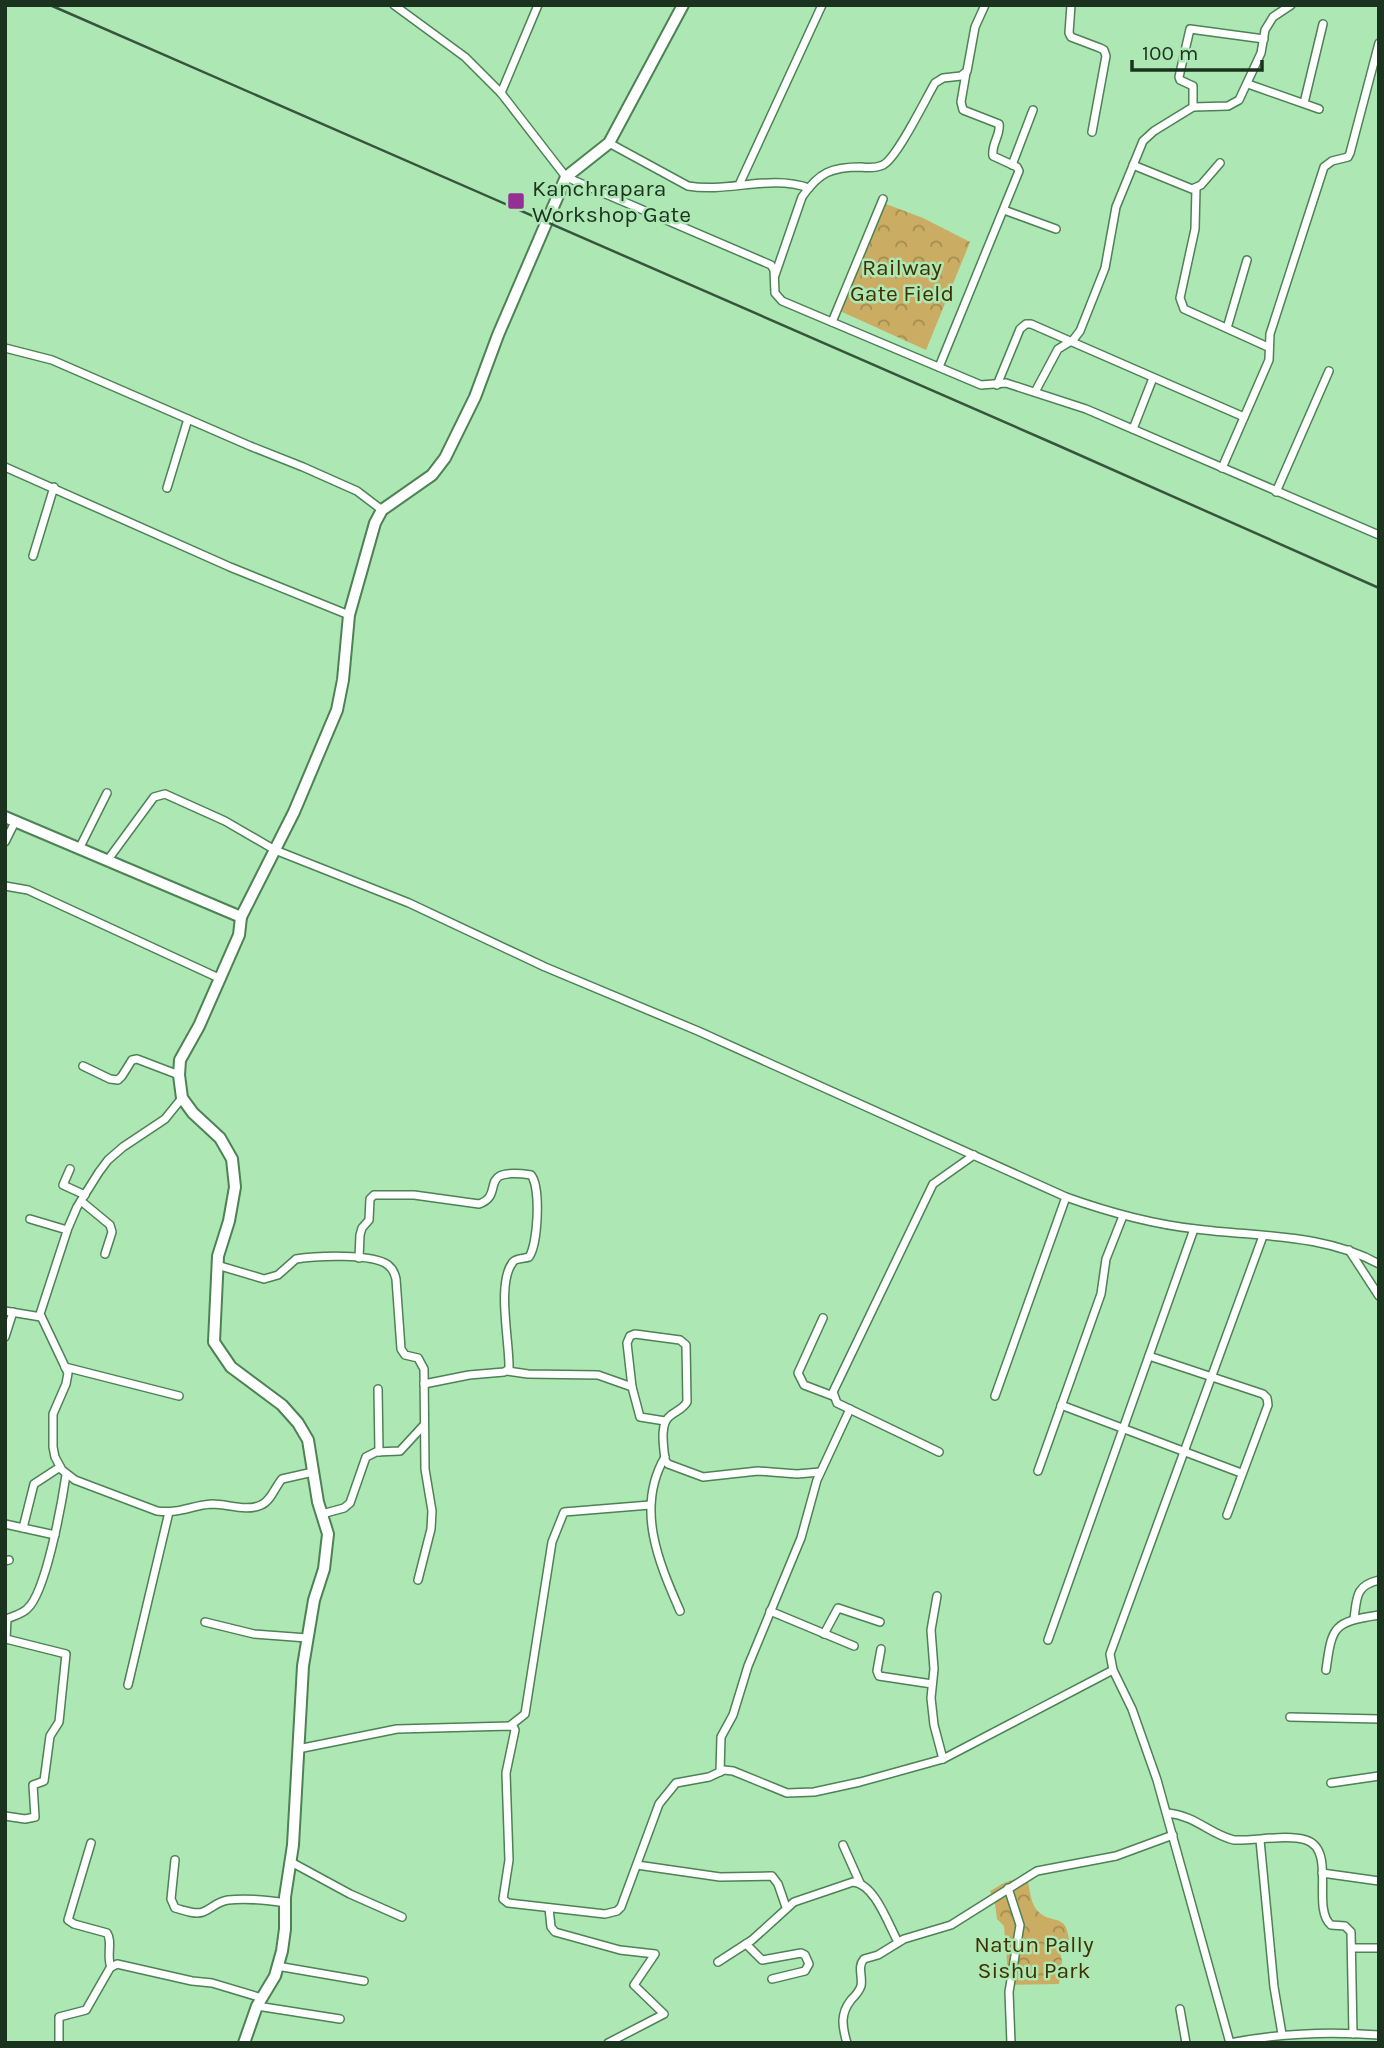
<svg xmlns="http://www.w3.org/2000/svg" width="1384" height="2048" font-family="Karla,sans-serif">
<defs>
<pattern id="park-crowns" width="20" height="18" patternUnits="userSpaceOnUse" patternTransform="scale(1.75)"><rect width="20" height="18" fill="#caac62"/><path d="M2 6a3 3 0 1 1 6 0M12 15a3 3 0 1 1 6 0" fill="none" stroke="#a38d50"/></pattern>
</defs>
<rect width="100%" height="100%" fill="#ade7b4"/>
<g fill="url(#park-crowns)">
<polygon points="886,204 923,218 970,242 926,350 840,311 881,208"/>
<path d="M1027,1875C1029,1885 1030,1901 1036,1909C1050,1927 1066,1910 1069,1940L1059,1942L1058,1944L1062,1961L1059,1984L1009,1985L1004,1926L997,1919L995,1903L990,1891L1004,1883Z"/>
</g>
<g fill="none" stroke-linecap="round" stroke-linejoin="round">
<g stroke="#4c8254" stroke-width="10">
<g id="street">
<polyline points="394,5 465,57 501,93"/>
<polyline points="538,5 501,93 566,177 771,265 774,270 775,293 782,301 981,385 1006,383 1086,409 1379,535"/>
<polyline points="1071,5 1069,33 1071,37 1100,48 1104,50 1106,56 1092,132"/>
<polyline points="1248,84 1319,109"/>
<polyline points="1304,103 1323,24"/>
<polyline points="1193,107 1193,86 1180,80 1179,77 1190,29 1264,39"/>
<path d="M609,143L688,186C728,193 770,174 809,188"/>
<polyline points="1012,165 1033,110"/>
<polyline points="1133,165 1192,189 1201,185 1220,163"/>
<polyline points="739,185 822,5"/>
<polyline points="1196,188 1195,229 1180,298 1184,309 1268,347"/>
<polyline points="1004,210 1056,229"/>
<path d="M775,275L802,197C819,172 832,167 861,167C868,168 876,168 883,165C897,158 925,100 935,83L943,78L961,76L967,71L975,27L985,5"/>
<polyline points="832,322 883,199"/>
<polyline points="1227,328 1247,260"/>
<polyline points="5,348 52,360 250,446 303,467 357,491 382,510"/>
<path d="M939,367L1019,171L1017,167L993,156C991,144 1001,135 999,124L963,110L961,102L966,73"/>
<polyline points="997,385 1020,329 1026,324 1031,324 1244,417"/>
<polyline points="1035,392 1058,349 1073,340 1080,331 1105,268 1116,207 1143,141 1154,131 1193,107 1228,106 1239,100 1261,53 1265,30 1273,17 1291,5"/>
<polyline points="1133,429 1153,378"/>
<polyline points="5,467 230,567 349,615"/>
<polyline points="1222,468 1269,360 1270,334 1324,167 1332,161 1348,157 1350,153 1379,43"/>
<polyline points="167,488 188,419"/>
<polyline points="1276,492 1329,371"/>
<polyline points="33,556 54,487"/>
<polyline points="5,842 15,822"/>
<polyline points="79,849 107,793"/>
<path d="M107,861L154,797L165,794L225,821L275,850L409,903L545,967L698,1031L1066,1197C1108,1212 1151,1224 1196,1229C1257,1237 1323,1233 1379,1264"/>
<polyline points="5,886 28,890 221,979"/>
<polyline points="83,1066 110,1079 118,1080 122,1076 132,1060 137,1059 179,1075"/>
<path d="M182,1098L165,1119L123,1147L108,1160L99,1172L77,1207L68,1228L40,1314L68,1373L66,1384L53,1414V1447L55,1457L62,1470L75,1480L157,1511C180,1514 192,1505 212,1504C228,1504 246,1512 261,1505C271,1501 275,1487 282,1479L313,1472"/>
<polyline points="70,1169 63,1185 85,1195"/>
<polyline points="81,1201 110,1225 112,1232 105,1254"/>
<polyline points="30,1219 67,1230"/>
<polyline points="1349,1250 1379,1296"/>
<path d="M359,1258L360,1235L362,1228L369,1220L370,1199L374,1195H414L479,1204C507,1194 474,1167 531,1175C541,1187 538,1244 529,1257C524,1259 516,1258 513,1262C496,1283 510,1343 509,1369L504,1372L469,1375L424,1384"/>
<path d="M217,1265L264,1279L278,1275L296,1259C315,1256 373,1253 388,1265C393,1269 395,1274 396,1279L401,1349L405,1355L418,1358L424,1369L425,1469L432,1511L431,1529L418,1580"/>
<polyline points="5,1311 41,1317"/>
<polyline points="823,1318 798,1373 804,1385 833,1396"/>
<polyline points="5,1337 13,1312"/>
<polyline points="1149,1356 1263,1394 1267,1398 1268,1405 1227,1515"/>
<polyline points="65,1367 179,1396"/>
<polyline points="507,1371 528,1374 598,1375 632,1387 640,1417 665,1421"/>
<path d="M632,1387L627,1343L630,1336L635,1334L680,1340L686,1345L687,1402C683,1409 676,1411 670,1416C659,1424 664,1448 665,1460L668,1464L703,1477L758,1471L797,1474L820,1472"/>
<polyline points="378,1389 379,1452"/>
<polyline points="995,1396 1066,1197"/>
<polyline points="1061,1405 1241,1473"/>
<polyline points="939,1452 837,1403 833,1392 933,1184 974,1155"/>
<path d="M665,1457C635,1508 659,1563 680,1611"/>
<polyline points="1038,1471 1101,1294 1106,1259 1123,1216"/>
<polyline points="322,1514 344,1508 350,1503 366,1457 376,1452 400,1451 423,1426"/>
<polyline points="5,1524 55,1535"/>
<polyline points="23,1528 34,1484 60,1467"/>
<polyline points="5,1561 9,1560"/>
<polyline points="937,1596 931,1630 934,1669 931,1698 934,1725 943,1759"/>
<polyline points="770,1611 854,1646"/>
<path d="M1354,1619C1357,1597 1355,1586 1379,1580"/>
<polyline points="205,1622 254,1634 307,1638"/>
<polyline points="824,1634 838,1608 880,1622"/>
<polyline points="1048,1640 1194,1229"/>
<polyline points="881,1649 877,1671 879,1676 932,1684"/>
<path d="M1326,1670C1332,1626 1333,1622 1379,1615"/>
<polyline points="128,1685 169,1512"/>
<polyline points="1290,1717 1379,1719"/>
<polyline points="511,1725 525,1714 552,1542 564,1512 650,1505"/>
<polyline points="298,1749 397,1729 513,1726 515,1730 506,1773 509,1860 503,1899 508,1903 605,1914 617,1911 621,1907 659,1804 676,1783 709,1777 724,1770 733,1771 787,1793 814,1792 860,1782 943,1759 1113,1670"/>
<polyline points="720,1772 721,1737 733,1715 748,1666 801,1538 817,1480 850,1409"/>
<polyline points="1331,1783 1379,1776"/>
<path d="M1167,1813C1197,1816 1209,1834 1234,1840C1255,1841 1287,1834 1306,1840C1337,1850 1311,1908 1331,1925L1345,1926L1351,1932L1353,2034"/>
<path d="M5,1816L25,1819L35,1817L33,1785L44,1781L50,1736L59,1722L66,1654L6,1639L7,1619C13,1616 22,1614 27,1609C46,1593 62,1502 66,1475"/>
<polyline points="1260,1840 1274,1987 1282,2034"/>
<path d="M91,1843L68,1920L74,1924L107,1933C113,1942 106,1956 111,1967"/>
<polyline points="843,1845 860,1883"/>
<path d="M175,1860L171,1899L175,1908C183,1910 195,1915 203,1912C213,1908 216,1902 228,1900C247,1898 267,1900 286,1903"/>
<polyline points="291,1862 350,1894 402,1917"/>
<polyline points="637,1865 720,1877 772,1876 778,1884 786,1907"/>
<polyline points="1322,1873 1379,1881"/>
<polyline points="1008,1888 1020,1925 1009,1992 1011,2043"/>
<polyline points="549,1908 551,1927 555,1932 620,1950 655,1954 634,1985 664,2014 608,2043"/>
<polyline points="746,1944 762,1960 801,1953 805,1955 809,1964 805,1971 772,1979"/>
<polyline points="1352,1948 1379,1948"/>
<path d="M718,1962L752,1940L794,1902L853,1882C875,1884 888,1924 898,1942"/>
<polyline points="277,1966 364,1981"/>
<polyline points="257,2006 340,2019"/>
<polyline points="1180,2009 1186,2043"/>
<polyline points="59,2043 59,2017 86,2010 110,1968 117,1964 192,1981 212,1983 262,1998"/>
<path d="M847,2043C842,2026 840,2014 851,2000C855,1996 859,1992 861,1986C863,1976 857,1967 864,1959L878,1955L904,1939L951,1925L1037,1871L1116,1856L1173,1835"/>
<polyline points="1230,2043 1157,1780 1132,1709 1113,1670 1110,1654 1263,1236"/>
<path d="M1230,2043C1280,2033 1328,2031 1379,2035"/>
</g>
</g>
<g stroke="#4c8254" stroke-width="14">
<g id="secondary">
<polyline points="5,817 241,917 294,812 337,710 343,680 349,615 375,523 382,510 432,475 445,458 475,397 498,335 566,177 609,143 683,5"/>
<polyline points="241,917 239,935 199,1026 180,1060 179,1075 182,1098 193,1113 220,1138 232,1159 235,1187 229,1221 218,1256 214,1342 231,1367 282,1405 298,1423 308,1440 318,1502 328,1534 324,1569 314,1600 303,1666 293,1845 285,1897 285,1929 282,1951 275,1976 257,2006 244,2043"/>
</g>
</g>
<use href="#street" stroke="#fff" stroke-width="7"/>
<use href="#secondary" stroke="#fff" stroke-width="10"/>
<polyline stroke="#37553c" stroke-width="2.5" points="50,5 1057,445 1379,588"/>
</g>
<rect fill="#942f94" stroke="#ade7b4" stroke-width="2.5" x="507" y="192" width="18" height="18" rx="3.5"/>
<g text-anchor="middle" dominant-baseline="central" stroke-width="5" stroke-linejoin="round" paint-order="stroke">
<g font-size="23" fill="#1b321f" stroke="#ade7b4" text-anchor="start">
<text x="532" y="188">Kanchrapara<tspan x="532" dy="26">Workshop Gate</tspan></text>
</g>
<g font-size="23" fill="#413000" stroke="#ade7b4">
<text x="902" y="267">Railway<tspan x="902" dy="26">Gate Field</tspan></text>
<text x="1034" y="1944">Natun Pally<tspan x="1034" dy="26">Sishu Park</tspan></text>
</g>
</g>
<rect width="1384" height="2048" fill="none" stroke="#1b321f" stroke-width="14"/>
<path d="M1132 60v10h130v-10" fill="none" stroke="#1b321f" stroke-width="3.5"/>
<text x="1142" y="60" font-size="21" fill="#1b321f" stroke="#ade7b4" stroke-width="5" paint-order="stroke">100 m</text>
</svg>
